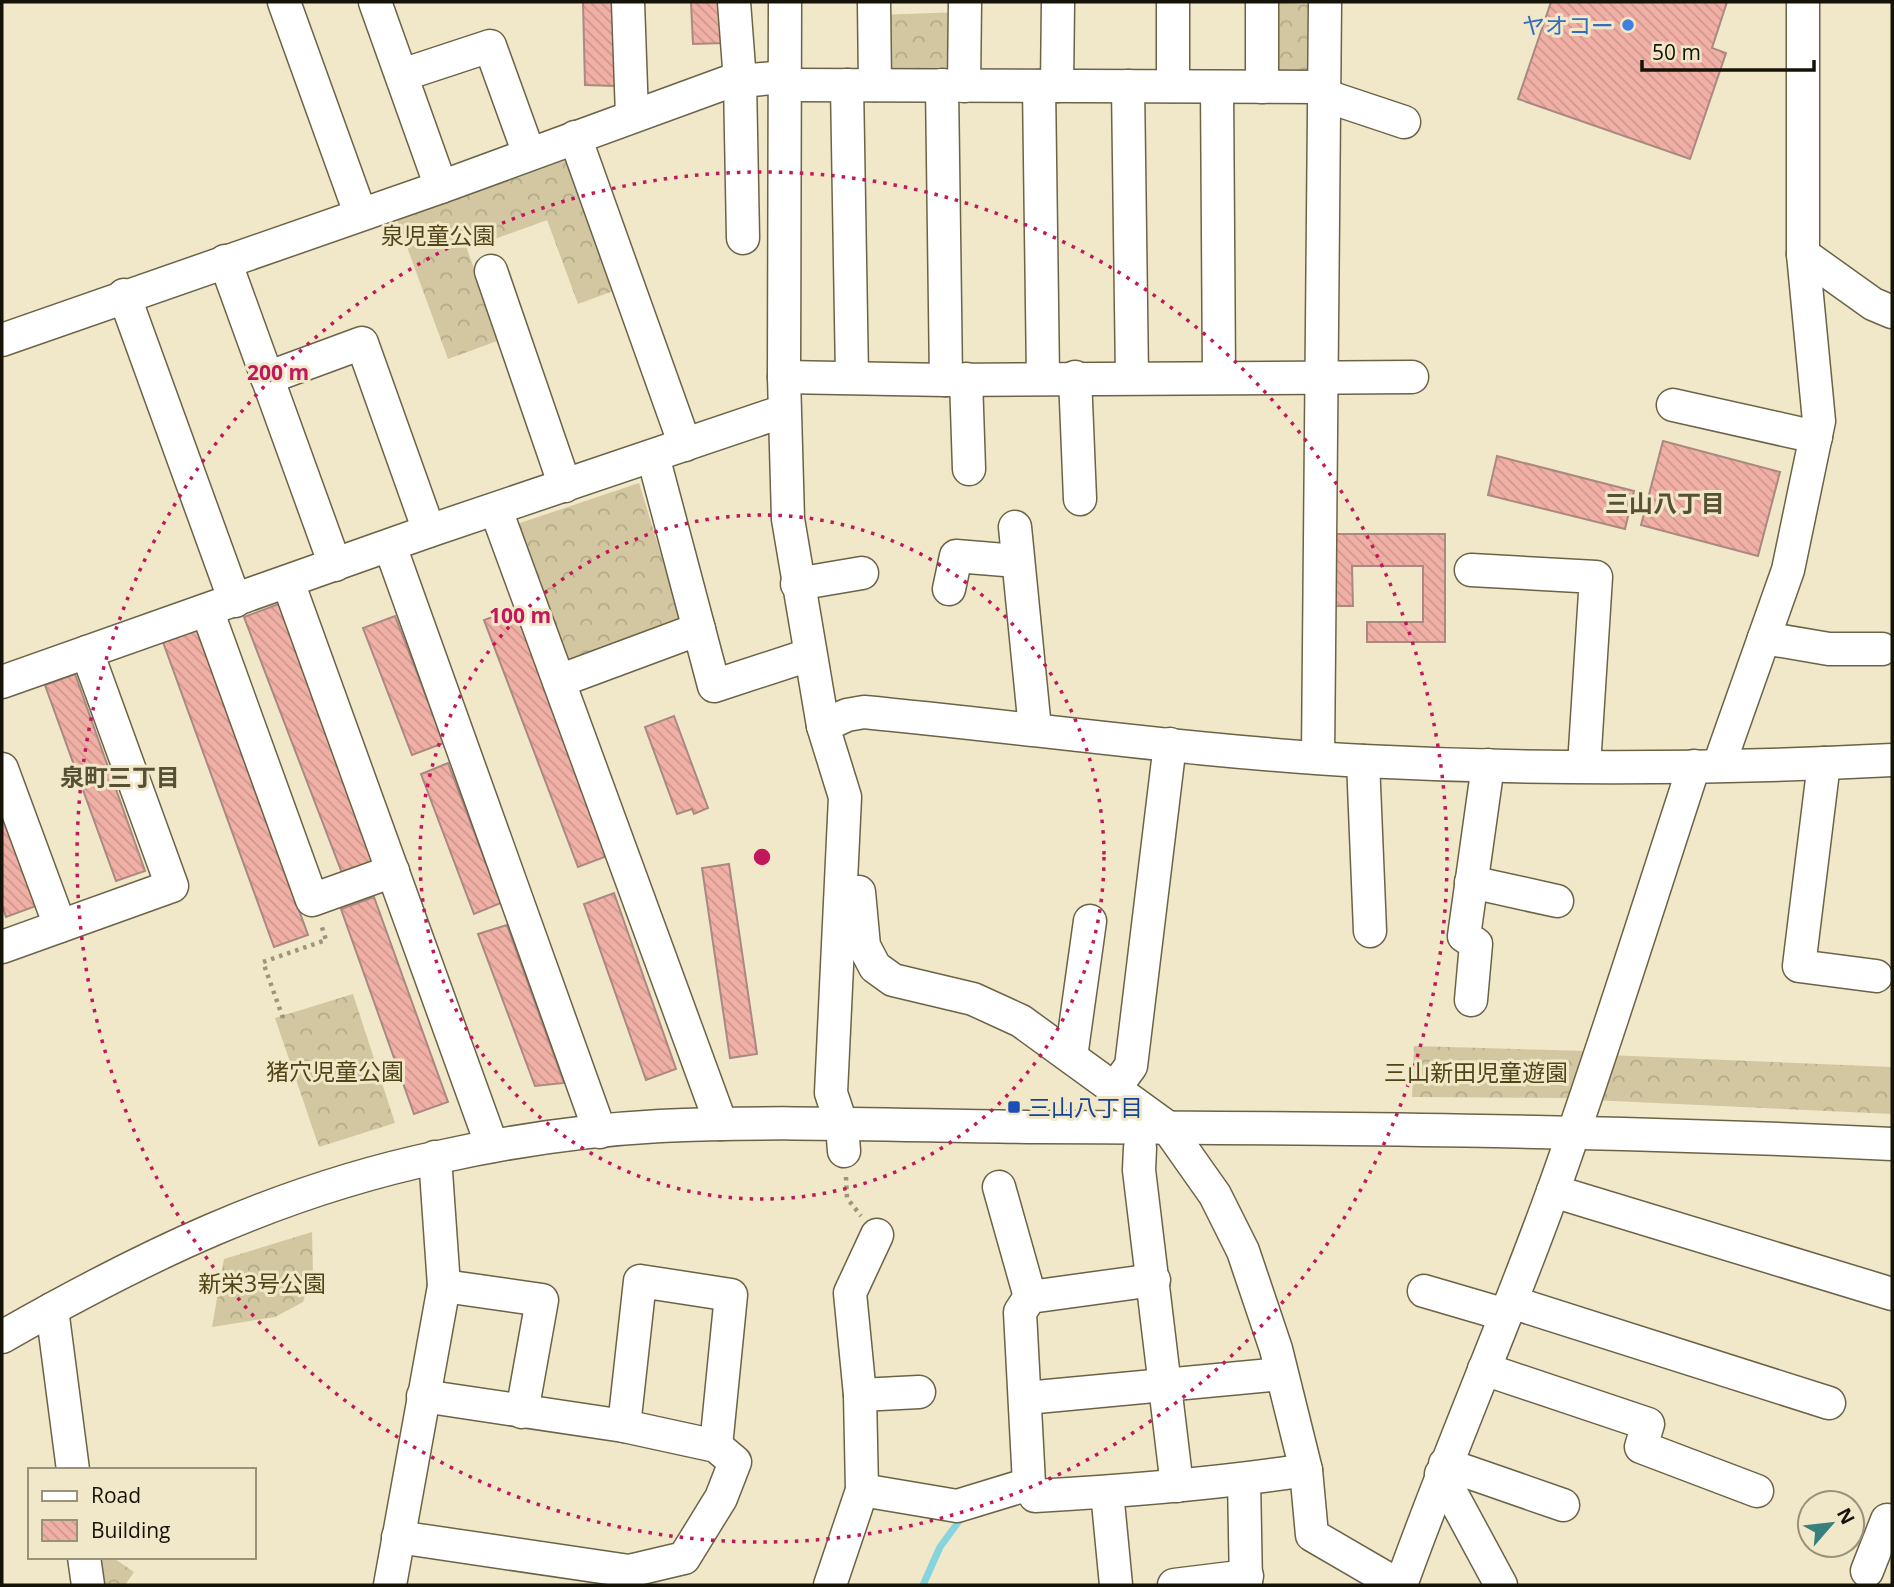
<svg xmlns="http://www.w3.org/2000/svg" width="1894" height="1587" font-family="'Open Sans','Noto Sans JP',sans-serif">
<defs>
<pattern id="forest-crowns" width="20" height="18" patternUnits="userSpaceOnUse" patternTransform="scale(1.75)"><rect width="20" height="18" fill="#d2c7a1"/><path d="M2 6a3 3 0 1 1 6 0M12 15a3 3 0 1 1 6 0" fill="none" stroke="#b3aa89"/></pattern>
<pattern id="building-back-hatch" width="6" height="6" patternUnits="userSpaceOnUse" patternTransform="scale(1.75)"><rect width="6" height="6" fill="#f1b0a5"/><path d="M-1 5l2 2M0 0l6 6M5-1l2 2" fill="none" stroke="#ce968d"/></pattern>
</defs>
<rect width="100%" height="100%" fill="#f1e8c9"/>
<g fill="url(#forest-crowns)">
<polygon points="1267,2 1320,5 1319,74 1273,82"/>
<polygon points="961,12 960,74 886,82 878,15"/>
<polygon points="566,155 616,290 578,304 547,220 467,249 500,340 448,359 396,217"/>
<polygon points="639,483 682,623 567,666 517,524"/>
<polygon points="353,994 395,1123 319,1147 275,1018"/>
<polygon points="1414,1046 1588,1051 1575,1098 1412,1097"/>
<polygon points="1608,1055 1892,1067 1892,1114 1591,1100"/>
<polygon points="312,1232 313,1274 303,1302 275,1317 212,1327 224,1259"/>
<polygon points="95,1557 112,1557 134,1572 125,1585 98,1585"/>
</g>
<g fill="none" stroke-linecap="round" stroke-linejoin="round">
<polyline stroke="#86d5de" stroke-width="7" points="923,1585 940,1547 962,1517"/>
</g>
<g fill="url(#building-back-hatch)" stroke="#aa8983" stroke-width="2">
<polygon points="583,2 613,2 615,86 585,85"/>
<polygon points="691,2 722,2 724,43 693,44"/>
<polygon points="1551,2 1727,2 1712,48 1726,53 1690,159 1518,99"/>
<polygon points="1663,441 1780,472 1758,556 1641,525"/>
<polygon points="1497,456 1634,491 1625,529 1488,495"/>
<polygon points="1330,534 1445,534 1445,642 1367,642 1367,622 1423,622 1423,566 1352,566 1353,606 1331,606"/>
<polygon points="279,604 376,861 342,873 244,617"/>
<polygon points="516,608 610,855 578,867 484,620"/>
<polygon points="395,616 444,743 412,755 363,628"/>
<polygon points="197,630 308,935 274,947 163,642"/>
<polygon points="75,674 145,871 116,881 45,685"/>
<polygon points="674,716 708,808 694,814 692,809 677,814 645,727"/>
<polygon points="448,763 501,903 474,914 421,774"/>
<polygon points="2,811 36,906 6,917 2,905"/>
<polygon points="729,864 757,1054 730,1058 702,868"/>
<polygon points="614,893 676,1069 646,1080 584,904"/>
<polygon points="374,897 448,1102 414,1114 341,909"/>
<polygon points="507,925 564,1083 535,1086 478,934"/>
</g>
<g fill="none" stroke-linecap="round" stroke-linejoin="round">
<g stroke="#6b6347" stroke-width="35">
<g id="minor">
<polyline points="284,2 360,213"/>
<polyline points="375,2 441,187"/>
<polyline points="628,2 632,116"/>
<polyline points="734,2 740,81 743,238"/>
<polyline points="785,2 784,377 788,519 823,726 845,797 831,1093 842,1126 844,1151"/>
<polyline points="874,2 875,85"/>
<polyline points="1173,2 1173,86"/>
<polyline points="402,75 490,46 529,154"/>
<polyline points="784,85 1324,87"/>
<polyline points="847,85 852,377"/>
<polyline points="942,85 946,380"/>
<polyline points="964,86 965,2"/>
<polyline points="1039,86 1043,377"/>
<polyline points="1057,86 1058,2"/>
<polyline points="1128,86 1132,377"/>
<polyline points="1217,87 1219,377"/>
<polyline points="1262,87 1262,2"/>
<polyline points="1323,95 1404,122"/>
<polyline points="575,137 685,445"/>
<polyline points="1803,254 1873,304 1892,312"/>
<polyline points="225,261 335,565"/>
<polyline points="491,271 565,486"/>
<polyline points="124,295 235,601"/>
<polyline points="2,340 441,187 728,82 785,77"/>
<polyline points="784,377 946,380 1412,377"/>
<polyline points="1075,377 1080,499"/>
<polyline points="267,378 362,343 429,531"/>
<polyline points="966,379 969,469"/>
<polyline points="1673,405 1816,437"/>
<polyline points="653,456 714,686 809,655"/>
<polyline points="496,510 721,1124"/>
<polyline points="1015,527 1035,729"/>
<polyline points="390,546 600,1132"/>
<polyline points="1471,570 1596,577 1584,766"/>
<polyline points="288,582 492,1146"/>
<polyline points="797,584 862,573"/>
<polyline points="949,589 956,556 1017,561"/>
<polyline points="207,610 312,900 393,871"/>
<polyline points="1764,638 1829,649 1882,649"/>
<polyline points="559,681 699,629"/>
<polyline points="2,682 429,531 784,411"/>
<path d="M823,726L847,715L864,712C1031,728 1197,752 1364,761C1539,770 1717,769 1892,760"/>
<polyline points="1318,757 1325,2"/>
<polyline points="1363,761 1370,931"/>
<polyline points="1824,763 1799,966 1876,976"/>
<polyline points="1719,765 1788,570 1819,421 1803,254 1803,2"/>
<polyline points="2,769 60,926"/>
<polyline points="1471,882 1557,901"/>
<polyline points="859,892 864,946 875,967 893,980 973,999 1021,1021 1167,1127 1215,1195 1243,1251 1276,1349 1306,1470 1312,1535 1398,1585"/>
<polyline points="2,947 172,886 87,652"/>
<polyline points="1471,1000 1476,944 1464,936 1488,765"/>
<polyline points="1071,1057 1090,921"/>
<polyline points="1114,1089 1131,1066 1170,744"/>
<polyline points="1140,1148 1139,1170 1177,1486"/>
<polyline points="999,1187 1030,1297"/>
<polyline points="1553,1191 1892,1294"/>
<polyline points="444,1286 542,1300 522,1412"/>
<polyline points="1424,1291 1506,1315"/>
<polyline points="1511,1302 1829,1403"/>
<polyline points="52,1309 73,1470"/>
<path d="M2,1337C144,1256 278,1191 439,1157C511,1141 587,1130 660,1126C786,1120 913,1126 1039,1127C1323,1128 1608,1130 1892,1144"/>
<polyline points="1484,1369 1648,1424 1641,1447 1757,1491"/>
<polyline points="860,1395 919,1392"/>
<polyline points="1026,1398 1281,1374"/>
<polyline points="624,1426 640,1281 731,1295 716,1446"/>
<polyline points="1445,1464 1563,1505"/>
<polyline points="1441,1474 1501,1585"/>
<polyline points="1244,1479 1246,1585"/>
<path d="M1029,1484L1035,1496C1126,1491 1216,1484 1306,1470"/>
<polyline points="862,1490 957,1506 1029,1484 1020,1312 1030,1297 1154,1280"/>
<polyline points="1107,1492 1116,1585"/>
<polyline points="398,1537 629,1571 684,1558 721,1498 735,1462 716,1446 624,1426 423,1396"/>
<polyline points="84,1557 88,1585"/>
<polyline points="1867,1571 1887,1520 1892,1521"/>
<polyline points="390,1585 444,1286 435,1157"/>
<polyline points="830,1585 862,1490 860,1395 850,1293 877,1235"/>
<polyline points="1174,1585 1247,1576"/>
<path d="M1401,1585C1448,1454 1504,1326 1552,1194C1603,1053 1647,909 1694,766"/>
</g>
</g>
<g stroke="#9d967f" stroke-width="4.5" stroke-dasharray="3.5 5" stroke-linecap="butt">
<polyline points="283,1018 263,962 326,940 321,924"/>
<polyline points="846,1177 847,1198 861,1216"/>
</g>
<use href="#minor" stroke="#fff" stroke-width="32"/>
</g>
<g fill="none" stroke="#c2185b" stroke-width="3.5" stroke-dasharray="3.5 7">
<circle cx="762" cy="857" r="342"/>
<circle cx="762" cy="857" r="685"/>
</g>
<circle fill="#3f7fe0" stroke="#f1e8c9" stroke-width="2.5" cx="1628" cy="25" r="7"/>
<rect fill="#1a4fb4" stroke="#f1e8c9" stroke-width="2.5" x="1007" y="1100" width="14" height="14" rx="3.5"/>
<g text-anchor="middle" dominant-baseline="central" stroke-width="6" stroke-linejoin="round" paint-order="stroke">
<g font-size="23" fill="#366cbe" stroke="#f1e8c9" text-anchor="end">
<text x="1614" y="25">ヤオコー</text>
</g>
<g font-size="23" fill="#504316" stroke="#f1e8c9">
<text x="438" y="235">泉児童公園</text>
<text x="335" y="1071">猪穴児童公園</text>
<text x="1476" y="1072">三山新田児童遊園</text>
<text x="262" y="1283">新栄3号公園</text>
</g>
<g font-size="23" fill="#164399" stroke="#f1e8c9" text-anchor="start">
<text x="1028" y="1107">三山八丁目</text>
</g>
<g font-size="24" font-weight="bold" fill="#585035" stroke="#f1e8c9">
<text x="1665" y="502">三山八丁目</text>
<text x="120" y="776">泉町三丁目</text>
</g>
</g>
<circle cx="762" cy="857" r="10" fill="#c2185b" stroke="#f1e8c9" stroke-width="3.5"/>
<g font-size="21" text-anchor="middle" font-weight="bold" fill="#c2185b" stroke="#f1e8c9" stroke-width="6" stroke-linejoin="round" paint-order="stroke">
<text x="278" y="380">200 m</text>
<text x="520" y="623">100 m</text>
</g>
<rect width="1894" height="1587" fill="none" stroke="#151207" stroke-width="7"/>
<rect x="28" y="1468" width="228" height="91" fill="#f1e8c9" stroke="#99927b" stroke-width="2"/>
<rect x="42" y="1491" width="35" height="10" fill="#ffffff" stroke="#99927b" stroke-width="2"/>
<text x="91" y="1503" font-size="21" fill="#151207">Road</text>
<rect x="42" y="1520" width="35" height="21" fill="url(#building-back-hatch)" stroke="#99927b" stroke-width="2"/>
<text x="91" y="1538" font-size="21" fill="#151207">Building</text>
<g transform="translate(1831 1524) rotate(62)"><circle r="33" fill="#f1e8c9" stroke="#99927b" stroke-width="2"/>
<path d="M0-5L12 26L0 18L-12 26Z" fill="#37807f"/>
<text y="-10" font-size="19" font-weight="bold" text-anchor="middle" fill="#151207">N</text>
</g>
<path d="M1642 60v10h172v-10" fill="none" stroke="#151207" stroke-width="3.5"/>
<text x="1652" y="60" font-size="21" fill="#151207" stroke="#f1e8c9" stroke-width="5" paint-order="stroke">50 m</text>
</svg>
